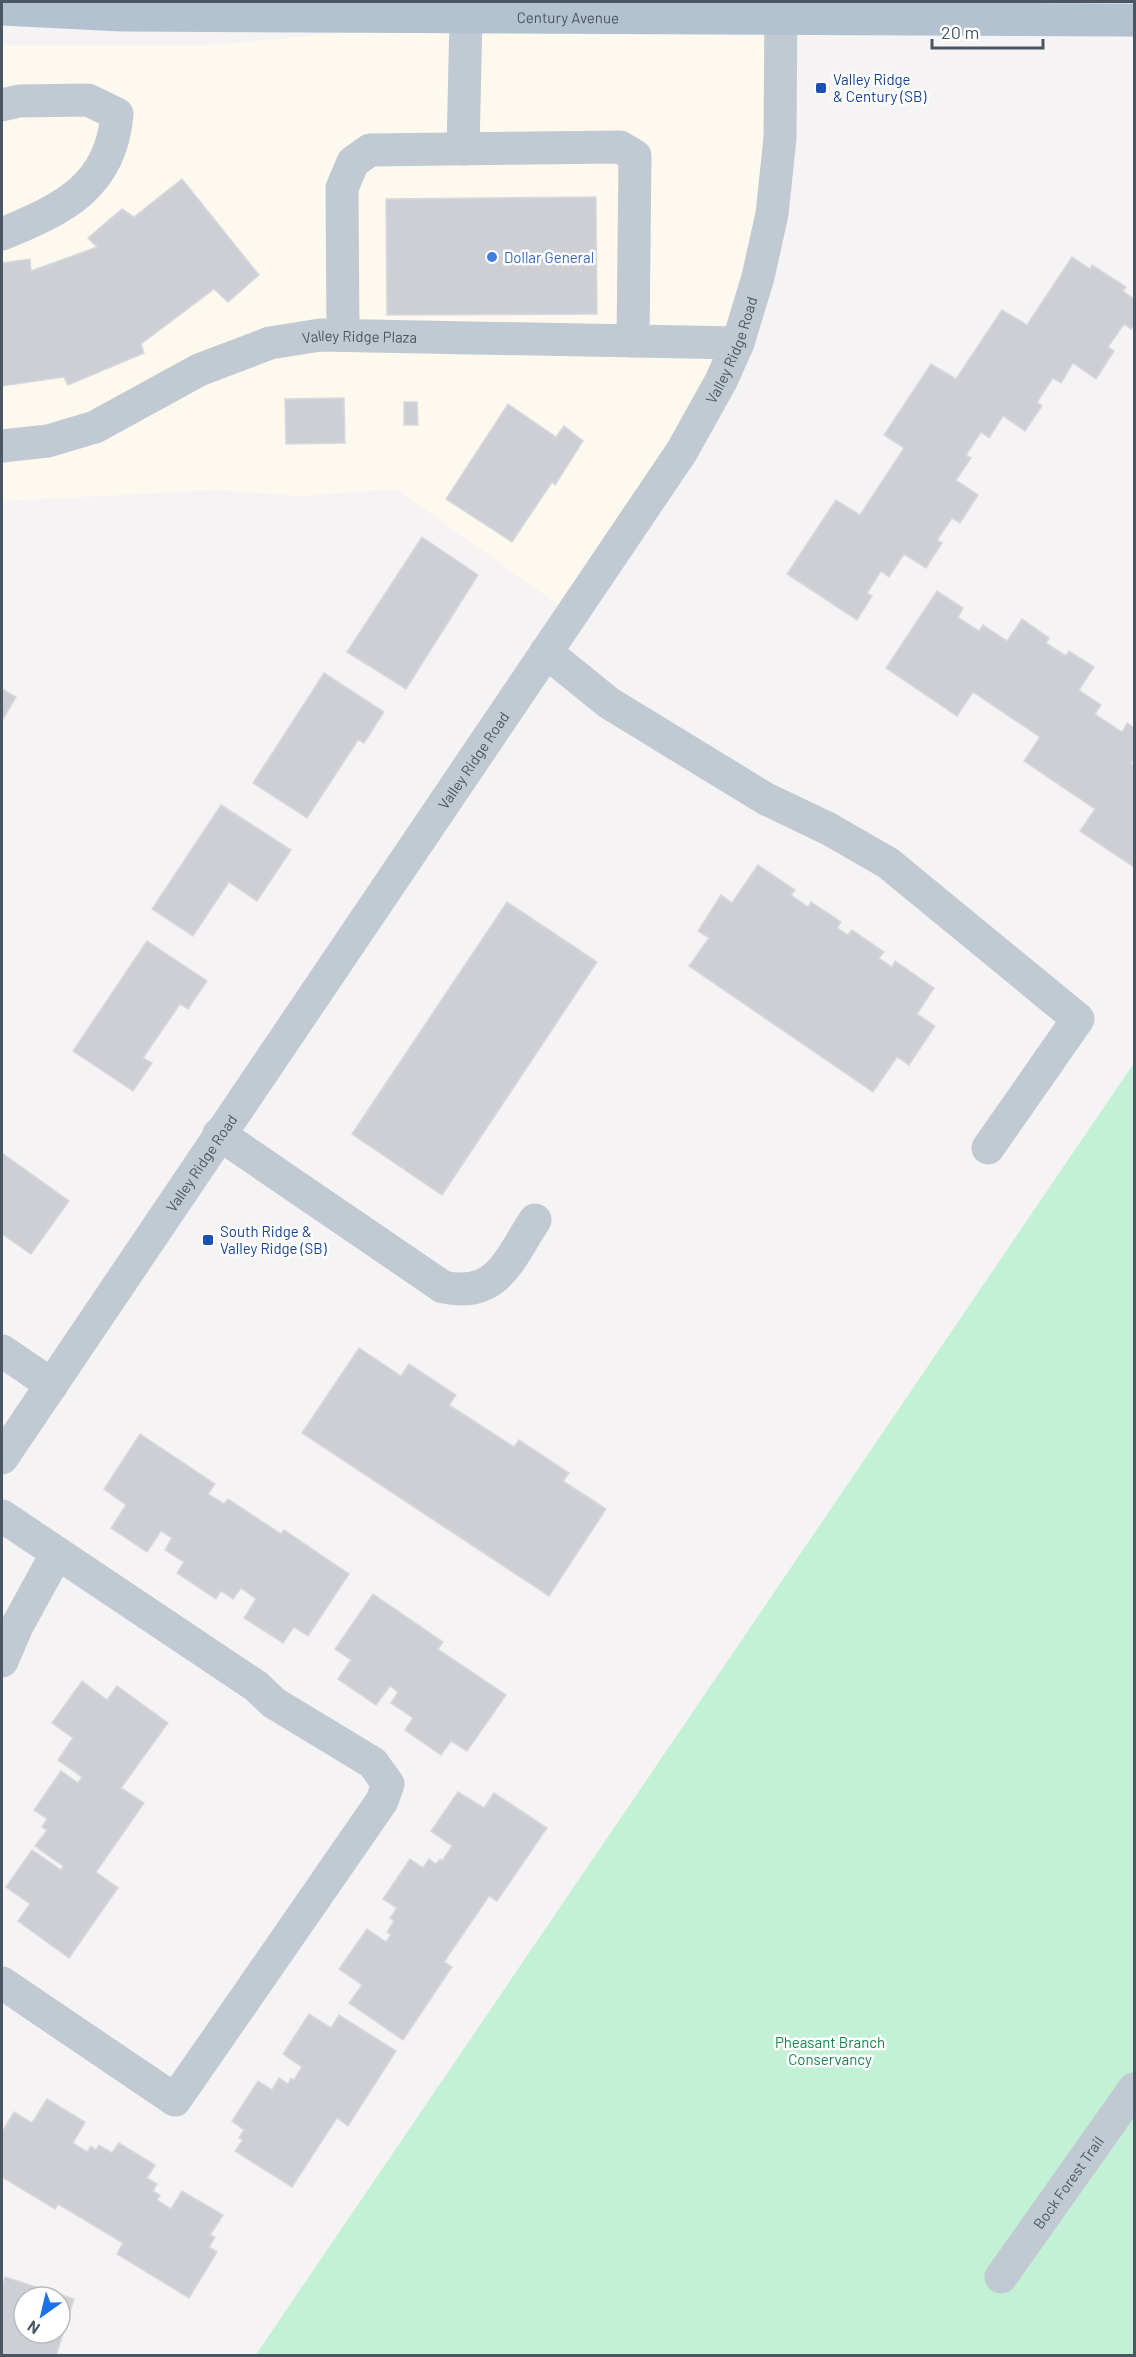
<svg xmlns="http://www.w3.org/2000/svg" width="1136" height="2357" font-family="Barlow,sans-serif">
<rect width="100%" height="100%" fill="#f5f3f3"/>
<polygon fill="#fdf9ef" points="523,16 782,16 781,54 738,343 571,614 397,489 299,496 217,490 2,501 2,45 211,45"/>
<polygon fill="#c3f1d5" points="1134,1063 1134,2355 255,2356"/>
<g fill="#cdcfd5" stroke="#d7d9de" stroke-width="1.5" fill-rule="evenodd">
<polygon points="182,179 259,275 228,302 214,289 141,344 144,353 68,385 64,377 2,386 2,263 30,259 31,271 97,247 88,238 122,209 134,217"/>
<polygon points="596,197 597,314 387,315 386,199"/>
<polygon points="1072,257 1090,269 1092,265 1126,287 1123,291 1134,299 1134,325 1131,329 1124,324 1108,347 1114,351 1096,379 1073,363 1061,383 1053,378 1037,402 1042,406 1025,431 1003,416 989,438 981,432 966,455 971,458 956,480 978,495 960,523 952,518 937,540 942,543 926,568 904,554 889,577 881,571 867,593 872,596 857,620 787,574 836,500 860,515 904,448 884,435 931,364 956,379 1002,310 1027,325"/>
<polygon points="344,398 345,443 286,444 285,399"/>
<polygon points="404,402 417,402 418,425 404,425"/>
<polygon points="508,404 556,437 564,426 583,441 555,485 552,482 512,542 446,499"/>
<polygon points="422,537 478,575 406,689 347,652"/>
<polygon points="937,591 963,608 958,617 979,631 983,625 1007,641 1022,619 1049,638 1046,643 1066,656 1069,651 1094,667 1079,690 1101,705 1095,714 1122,732 1127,723 1134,728 1134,758 1131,763 1134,766 1134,867 1080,831 1095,809 1024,761 1040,737 973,692 957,716 886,668"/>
<polygon points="324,673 384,712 364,743 358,740 307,818 253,783"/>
<polygon points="2,689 16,697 2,721"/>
<polygon points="221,805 291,850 257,901 229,882 193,936 152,909"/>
<polygon points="758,865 795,890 791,895 808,907 811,902 841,922 837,928 848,935 852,930 884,952 879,958 892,967 895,961 934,988 917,1014 935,1026 909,1065 897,1057 873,1092 689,966 709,938 698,931 721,895 732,903"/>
<polygon points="507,902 597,962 442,1195 352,1134"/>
<polygon points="147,941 207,981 188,1009 180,1004 143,1058 152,1063 133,1091 73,1051"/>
<polygon points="2,1153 69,1201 31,1254 2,1234"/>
<polygon points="359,1348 401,1376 409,1364 456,1395 449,1405 514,1447 519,1440 569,1473 563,1481 606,1509 549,1596 302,1433"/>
<polygon points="140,1434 215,1484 208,1494 224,1504 228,1499 281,1534 284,1530 349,1574 308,1636 294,1627 283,1643 244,1618 256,1599 241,1588 233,1599 221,1591 216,1599 177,1573 184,1562 165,1550 172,1538 161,1531 147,1552 111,1528 126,1505 104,1489"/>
<polygon points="373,1594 443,1642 438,1649 506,1695 467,1751 451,1741 441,1755 405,1730 413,1718 391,1703 398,1692 390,1686 376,1705 338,1679 351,1660 335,1649"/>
<polygon points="82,1681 107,1700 117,1686 168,1723 121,1788 144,1803 96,1872 118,1888 69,1958 18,1921 30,1904 6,1887 32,1850 61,1870 63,1866 35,1846 47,1830 42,1827 47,1819 34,1810 61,1771 78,1783 82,1777 58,1760 73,1738 52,1723"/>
<polygon points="458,1792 484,1808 494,1793 547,1828 497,1901 489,1896 444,1962 452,1967 403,2040 349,2003 362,1985 339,1969 367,1929 386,1942 391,1935 387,1932 394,1921 390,1918 397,1908 383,1899 410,1859 423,1868 429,1859 436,1864 440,1859 442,1861 452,1846 431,1831"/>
<polygon points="309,2014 331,2028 339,2015 396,2051 348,2126 337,2118 292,2187 235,2151 243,2140 239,2138 244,2130 232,2121 258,2081 272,2090 279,2078 288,2084 291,2078 294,2080 302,2067 283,2054"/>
<polygon points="47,2099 85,2122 73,2143 87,2152 91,2146 96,2150 99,2145 112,2153 119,2143 155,2165 147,2178 157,2184 153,2191 160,2195 157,2200 171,2209 182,2191 223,2215 210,2235 215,2237 209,2247 217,2252 189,2298 117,2254 123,2243 58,2204 55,2209 2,2177 2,2132 14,2112 32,2123"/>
<path d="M5,2277L74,2299L56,2356H2V2289ZM24,2297H60V2333H24Z"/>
</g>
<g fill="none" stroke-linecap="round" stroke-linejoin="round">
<g stroke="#c1cad2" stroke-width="33">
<path d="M2,105L19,101L88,100L117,114C111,187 63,209 2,234"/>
<polyline points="463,149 466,17"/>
<polyline points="343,335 342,188 353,162 370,150 620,147 635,156 633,341"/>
<path id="s1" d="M2,446L48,441L95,427L199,370L270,343L320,335L738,343"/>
<polyline points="546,652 609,703 766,799 829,829 888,863 1078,1019 988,1148"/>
<path d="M219,1134L443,1287C498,1299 509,1259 535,1220"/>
<polyline points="2,1351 52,1385"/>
<path id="s2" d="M2,1458L682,451L721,381L738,343L758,277L772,214L780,138L781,2"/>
<polyline points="2,1516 256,1686 274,1703 373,1763 388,1784 382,1801 175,2100 2,1983"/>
<polyline points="2,1661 17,1626 57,1553"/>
<path id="s3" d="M1001,2277L1134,2089"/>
</g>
<path stroke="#b3c2d1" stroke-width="33" id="s4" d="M2,9L122,15L1134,20"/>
</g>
<g fill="#1a4fb4" stroke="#fff" stroke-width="2">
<rect x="815" y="82" width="12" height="12" rx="3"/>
<rect x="202" y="1234" width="12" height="12" rx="3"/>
</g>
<circle fill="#3f7fe0" stroke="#fff" stroke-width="2" cx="492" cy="257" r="6"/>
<g text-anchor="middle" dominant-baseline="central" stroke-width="5" stroke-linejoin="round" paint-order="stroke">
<g font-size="15" fill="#4a5661" stroke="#fff">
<text stroke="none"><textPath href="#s4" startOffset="566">Century Avenue</textPath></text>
<text stroke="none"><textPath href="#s1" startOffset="380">Valley Ridge Plaza</textPath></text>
<text stroke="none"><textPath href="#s2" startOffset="1328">Valley Ridge Road</textPath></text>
<text stroke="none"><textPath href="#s2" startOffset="842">Valley Ridge Road</textPath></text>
<text stroke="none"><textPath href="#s2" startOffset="356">Valley Ridge Road</textPath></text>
<text stroke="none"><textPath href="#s3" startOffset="116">Bock Forest Trail</textPath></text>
</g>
<g font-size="15" fill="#164399" stroke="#fff" text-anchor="start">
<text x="833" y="79">Valley Ridge<tspan x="833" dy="17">&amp; Century (SB)</tspan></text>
<text x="220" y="1231">South Ridge &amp;<tspan x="220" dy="17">Valley Ridge (SB)</tspan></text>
</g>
<g font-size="15" fill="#366cbe" stroke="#fff" text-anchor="start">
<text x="504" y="257">Dollar General</text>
</g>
<g font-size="15" fill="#17864f" stroke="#fff">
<text x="830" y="2042">Pheasant Branch<tspan x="830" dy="17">Conservancy</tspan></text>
</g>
</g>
<rect width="1136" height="2357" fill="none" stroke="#4a5661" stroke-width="6"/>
<g transform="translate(42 2315) rotate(214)"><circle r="28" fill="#ffffff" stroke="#b7bbc0" stroke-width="1.5"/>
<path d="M0-4.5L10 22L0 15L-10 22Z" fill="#1a73e8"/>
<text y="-9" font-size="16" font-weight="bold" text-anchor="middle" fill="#4a5661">N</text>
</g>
<path d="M932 39v9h111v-9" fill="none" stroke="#4a5661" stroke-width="3"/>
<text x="941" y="39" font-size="18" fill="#4a5661" stroke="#ffffff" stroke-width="4.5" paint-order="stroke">20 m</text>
</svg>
